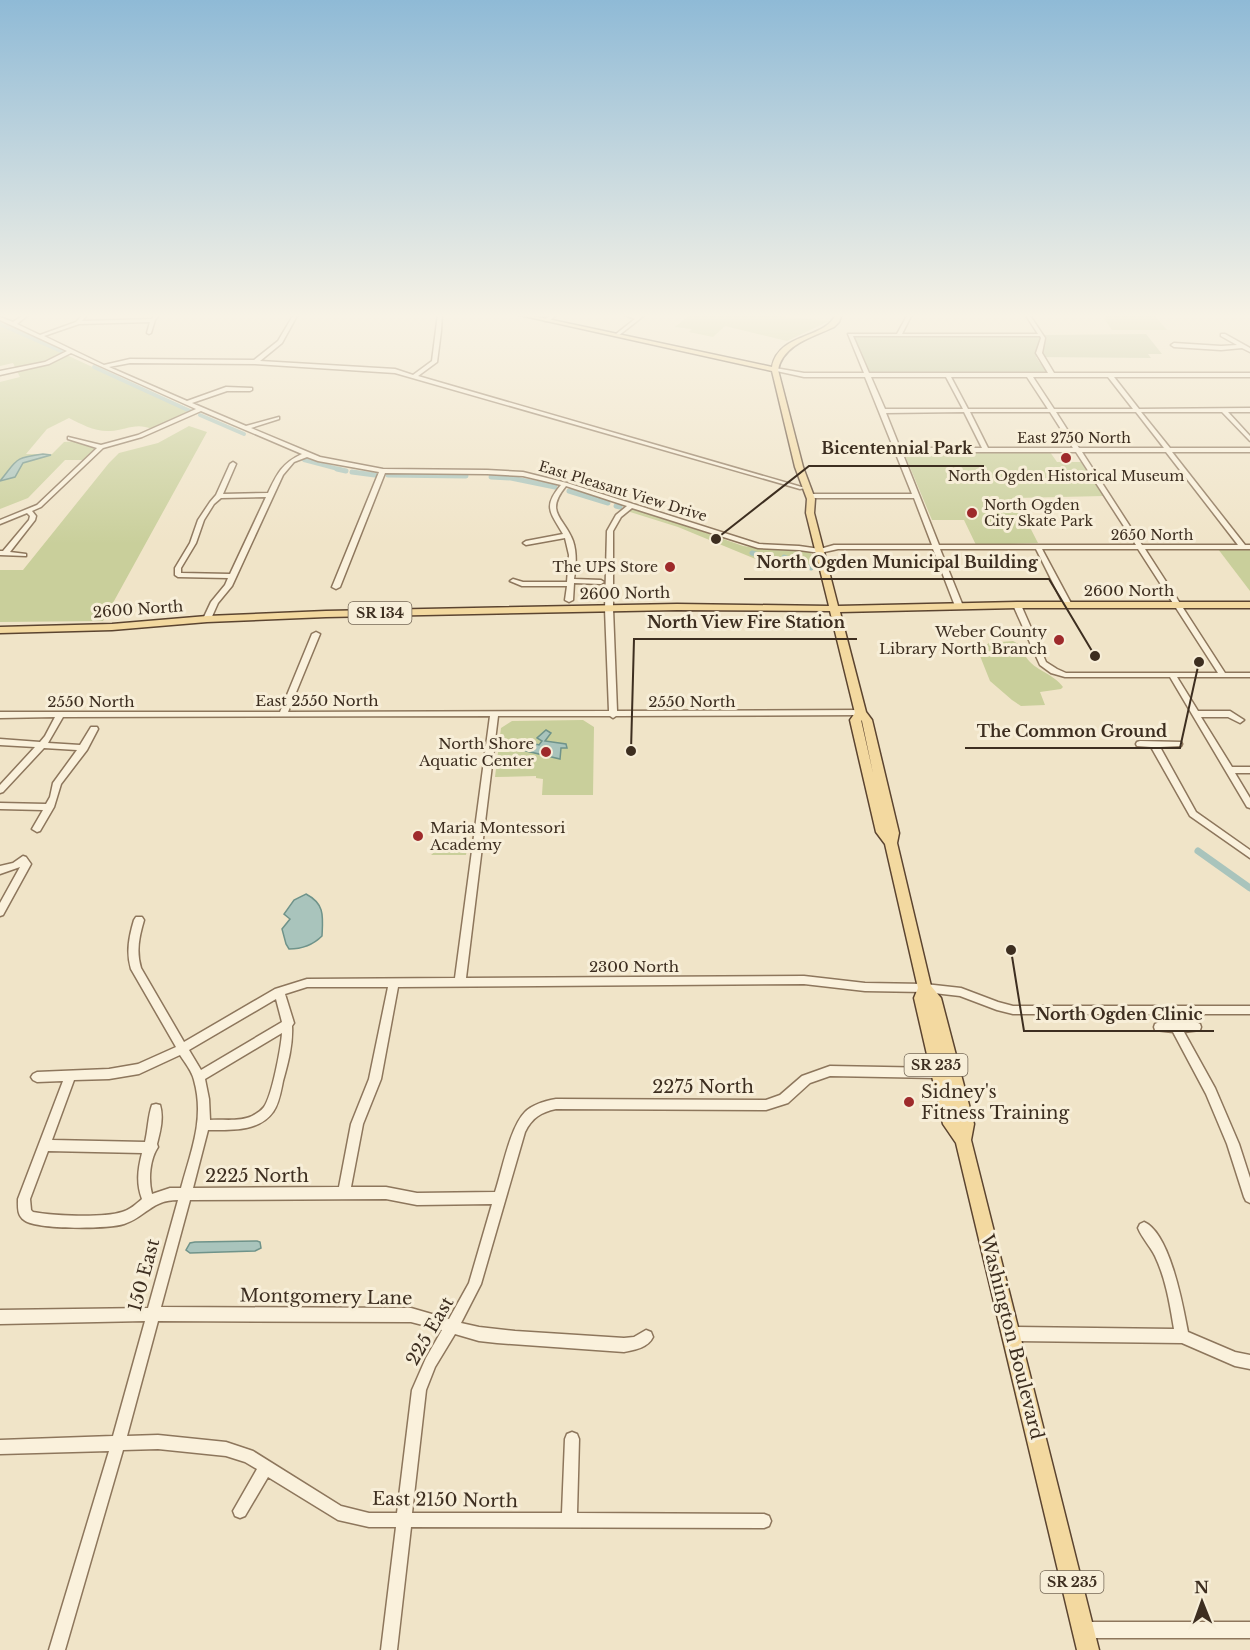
<svg xmlns="http://www.w3.org/2000/svg" width="1250" height="1650" font-family="'Libre Baskerville',serif">
<rect width="100%" height="100%" fill="#f0e4c8"/>
<g fill="#c9cf9b">
<polygon points="691,314 758,314 829,321 787,341 725,326 713,337 689,332 692,329 675,327"/>
<polygon points="1109,314 1153,314 1167,330 1112,330 1104,318"/>
<path d="M0,324L101,371L192,410L152,429C136,422 126,430 110,431C95,432 81,424 69,418L47,429L26,454H52L64,442L78,441L96,447L83,460H65L28,498L0,509V382L20,377L13,363L0,366Z"/>
<polygon points="189,426 207,432 103,621 0,622 0,570 23,570 109,463 119,453 158,443"/>
<polygon points="1050,452 1057,462 1081,462 1104,496 1015,498 1038,543 976,545 964,520 932,520 904,453"/>
<polygon points="633,507 743,546 772,550 809,551 812,555 811,568 774,569 775,567 678,527 627,511"/>
<polygon points="1218,549 1250,549 1250,591"/>
<path d="M1013,641L1020,645L1021,657H1026C1035,671 1053,673 1063,687L1061,689L1040,692L1045,705L1021,706L1012,700L990,681L978,651L989,643Z"/>
<polygon points="583,720 594,727 593,795 542,795 543,779 536,778 536,776 495,777 501,728 512,721"/>
<polygon points="445,843 468,843 466,855 431,855"/>
</g>
<polygon fill="#bfc49a" points="1146,334 1162,354 1148,354 1151,358 1036,357 1047,373 869,373 854,337"/>
<g fill="#a9c4bc" stroke="#6f938a" stroke-width="1.5">
<path d="M43,454L51,455L23,463L15,477L0,481C18,459 13,458 43,454Z"/>
<polygon points="546,730 551,733 545,741 566,744 567,748 561,748 560,759 522,750 529,742 539,745 542,741 537,738"/>
<path d="M306,894C325,904 323,916 322,936C313,945 303,949 289,949L286,944L282,929L290,919L284,914L294,900Z"/>
<polygon points="257,1241 260,1242 261,1248 255,1251 190,1253 186,1250 190,1243 195,1242"/>
</g>
<g fill="none" stroke-linecap="round" stroke-linejoin="round">
<g stroke="#a9c4bc" stroke-width="4">
<polyline points="0,324 61,351"/>
<polyline points="94,367 190,411"/>
<polyline points="200,415 244,434"/>
<polyline points="304,460 342,470"/>
</g>
<g stroke="#a9c4bc" stroke-width="5">
<polyline points="337,469 346,471"/>
<polyline points="352,472 375,475"/>
<polyline points="388,475 466,476"/>
<polyline points="491,477 511,478 555,487"/>
<polyline points="569,491 608,503"/>
<polyline points="616,506 620,507"/>
<polyline points="752,553 762,556"/>
<polyline points="784,557 811,568"/>
</g>
<polyline stroke="#a9c4bc" stroke-width="7" points="1198,851 1250,888"/>
<g stroke="#8d765c" stroke-width="3">
<g id="minor">
<path d="M25,314H29L17,324L40,335L76,322L84,314H88L82,321L152,319L156,314H160L155,320L151,333L149,334L147,333L150,322L79,324L44,336L104,365L130,359L254,360L278,341L294,314H298L282,343L260,361L395,369L413,375L432,361L438,314H442L441,331L437,362L418,376L805,488L800,489L395,373L255,364L130,363L109,367L187,401L226,387L252,388V390L250,391H227L192,403L246,426L279,417V419L251,428L320,457L383,469L487,470L523,472L567,483L759,544L799,546L820,549L834,545H932L914,498H810L807,496L810,494H912L865,377H804L772,370L775,368L804,373H864L848,334H897L908,314H912L902,334H1038L1025,314H1029L1045,338L1042,353L1054,373H1250V377H1114L1139,409L1250,408V412H1228L1250,436V441L1222,412H1141L1170,448H1250V452H1172L1245,545H1250V549H1145L1225,673H1250V677H1177L1198,711H1230L1244,720L1240,723L1228,717H1201L1232,767H1250V773H1235L1250,798V808L1247,807L1170,677H1065L1051,673L1040,665L1013,605L1017,603L1021,605L1046,662L1057,669L1066,673H1218L1138,549H1042L1072,605L1068,607L1064,605L1036,549H940L963,606L959,608L955,606L933,549H838L820,553L799,550L758,548L632,508L621,517L613,531V609L617,711L861,710L865,713L864,715L616,716L613,718L610,716H498L466,978L804,976L865,983L925,984L961,988L998,1002L1013,1006H1250V1014H1013L997,1010L960,996L925,992L865,991L804,984L398,987L381,1079L363,1124L351,1187H386L417,1193L495,1192C502,1171 510,1127 525,1112C533,1104 545,1101 556,1099L766,1100L780,1095L802,1076L830,1066L938,1068L942,1070L944,1073L942,1076L938,1078L830,1076L810,1083L788,1103L766,1110L556,1109C541,1112 532,1118 525,1132L481,1284L461,1323L479,1327L515,1331L624,1338L634,1337L646,1330L651,1332L653,1337C648,1348 634,1350 624,1352L497,1343L479,1341L455,1334L435,1367L426,1390L412,1513H562L565,1439L567,1434L572,1432L577,1434L579,1439L577,1513L764,1514L769,1516L771,1521L769,1526L764,1528L411,1527L397,1650H381L396,1527H369L338,1520L268,1477L245,1516L240,1518L235,1516L233,1511L257,1469L245,1462L226,1456L158,1449L123,1450L65,1650H49L109,1451L0,1454V1440L113,1436L145,1321L0,1324V1310L148,1308L178,1200C151,1200 146,1217 124,1224C108,1229 36,1230 24,1220C17,1215 18,1207 18,1199L63,1081L37,1082L33,1080L31,1077L33,1074L37,1072L109,1069L138,1064L176,1047L131,969C126,952 129,937 134,920L136,917H142L144,920C139,937 136,951 141,968L184,1042L275,989L307,979L455,978L490,716L63,717L48,743L80,745L91,727H97L98,729L87,750L61,784L54,807L40,831L37,832L32,829L43,810L0,809V803L46,804L50,797L53,783L77,750L44,748L3,792L0,793V785L35,747L0,745V739L40,742L45,736L55,717L0,718V712H280L312,634L316,632L320,634L288,712L609,711L605,609L607,531L616,515L627,506L566,486C544,513 564,517 573,541C577,553 576,567 574,579L601,580L604,582L601,584L574,583L573,600L569,602L565,600L567,586H522L510,581L513,579L523,582H567L569,555L565,538L526,545L523,543L526,541L563,534C551,513 542,507 561,485L523,476L487,474L385,473L340,587L336,589L332,587L379,472L318,461L307,457L294,462L283,475L232,586L218,603L210,621H204L203,619L211,602L225,585L228,578L178,577L175,575V568L190,543L198,520L210,502L216,495L230,464L233,462L236,464L223,494L268,493C277,474 282,463 302,454L201,411L142,437L103,448L41,507L32,511L36,516L35,520L10,552L26,554V556L0,555V551H3L29,520L30,516L27,513L0,524V520L37,505L97,448L68,439V437L101,445L138,435L196,409L71,353L49,364L0,375V371L45,362L67,351L0,320V317L13,322ZM853,336H1040L1041,338L1036,353L1048,373H869ZM871,377H946L963,409H885ZM951,377H1027L1048,409H968ZM1033,377H1108L1133,409H1054ZM964,412L982,448H900L886,413ZM970,412H1050L1073,448H988ZM1056,412H1136L1164,448H1079ZM902,452H1076L1136,545H939ZM1082,452H1166L1238,545H1142ZM266,497L230,574L181,573V568L196,543L204,520L214,504L221,498ZM307,987H388L369,1079L351,1124L339,1187L193,1188L208,1130C230,1130 259,1132 273,1112C279,1104 281,1091 283,1081C288,1063 293,1045 292,1026L294,1023L285,994ZM276,999L282,1022L201,1070L189,1050ZM282,1033C281,1048 272,1096 264,1107C261,1111 256,1114 252,1116C240,1122 223,1119 210,1120L209,1099L205,1079ZM180,1055C185,1063 192,1071 194,1080C205,1119 191,1151 181,1188H170L152,1194C148,1179 150,1159 158,1147L157,1144C160,1132 164,1118 160,1105L156,1104L152,1105C148,1116 148,1130 145,1142L52,1140L74,1080L109,1079L139,1074ZM48,1151L142,1153C138,1169 136,1183 142,1199C136,1204 130,1210 122,1212C103,1218 54,1216 33,1212L31,1210L30,1199ZM386,1199L417,1205L492,1204L469,1283L449,1319L411,1308L161,1307L190,1200ZM158,1321L411,1322L442,1330L426,1358L412,1390L397,1513H369L341,1506L253,1451L226,1442L158,1435L127,1436Z"/>
<polygon points="554,314 558,314 549,321 545,321 545,319"/>
<polygon points="622,314 628,314 638,316 642,314 646,314 618,336 616,335 616,334 635,319"/>
<polygon points="1221,334 1225,334 1250,348 1250,352 1242,348 1221,350 1174,347 1171,345 1174,343 1221,346 1237,345 1221,336"/>
<polygon points="1140,741 1181,742 1182,744 1181,746 1160,747 1196,812 1250,850 1250,858 1190,816 1151,747 1137,746 1136,744 1137,742"/>
<polygon points="23,856 26,857 31,864 3,915 0,916 0,903 20,867 0,874 0,866 13,863"/>
<polygon points="1159,1022 1196,1022 1200,1024 1201,1027 1200,1030 1184,1032 1215,1088 1239,1144 1250,1178 1250,1203 1246,1201 1244,1197 1227,1144 1206,1094 1173,1032 1155,1030 1154,1027 1155,1024"/>
<path d="M1144,1222C1170,1233 1183,1306 1188,1332L1235,1352L1250,1355V1369L1235,1366L1182,1343L1011,1341L1006,1339L1004,1334L1006,1329L1011,1327L1174,1329C1170,1305 1166,1279 1155,1256C1150,1246 1142,1238 1138,1228L1140,1224Z"/>
<polygon points="1083,1622 1250,1622 1250,1638 1083,1638 1077,1636 1075,1630 1077,1624"/>
</g>
</g>
<g stroke="#5b4430" stroke-width="3">
<path id="major" d="M515,314H524L772,367C779,332 825,340 836,314H842L839,322L834,327C813,337 783,344 778,370L803,467L815,499L814,513L838,606L1017,602H1250V608H1017L840,612L866,712L872,720L899,833L897,843L931,986L941,998L974,1124L971,1140L1099,1650H1077L956,1143L943,1124L914,998L918,988L885,844L876,832L850,720L855,713L830,611L677,610L326,617L207,622L112,630L0,633V627L112,624L207,616L326,611L677,604L829,606L806,513L807,499L795,467L772,371ZM861,720L862,721L873,773Z"/>
</g>
<use href="#minor" fill="#faf1dc" fill-rule="evenodd"/>
<use href="#major" fill="#f3d9a0" fill-rule="evenodd"/>
</g>
<linearGradient id="sky" x2="0" y2="1"><stop stop-color="#8fbad6"/><stop offset="0.58" stop-color="#f8f3e6"/><stop offset="1" stop-color="#f8f3e6" stop-opacity="0"/></linearGradient>
<rect width="1250" height="544" fill="url(#sky)"/>
<g fill="#9e2a2b" stroke="#f7eed8" stroke-width="2">
<circle cx="1066" cy="458" r="6"/>
<circle cx="972" cy="513" r="6"/>
<circle cx="670" cy="567" r="6"/>
<circle cx="1059" cy="640" r="6"/>
<circle cx="546" cy="752" r="6"/>
<circle cx="418" cy="836" r="6"/>
<circle cx="909" cy="1102" r="6"/>
</g>
<g text-anchor="middle" dominant-baseline="central" stroke-width="6" stroke-linejoin="round" paint-order="stroke">
<g font-size="14" fill="#3d2e20" stroke="#f7eed8">
<text x="1074" y="438">East 2750 North</text>
<text transform="translate(623 491) rotate(17)">East Pleasant View Drive</text>
<text x="1152" y="535">2650 North</text>
</g>
<g font-size="14" fill="#3d2e20" stroke="#f7eed8">
<text x="1066" y="476">North Ogden Historical Museum</text>
<text x="984" y="505" text-anchor="start">North Ogden<tspan x="984" dy="16">City Skate Park</tspan></text>
<text x="658" y="567" text-anchor="end">The UPS Store</text>
</g>
<g fill="#f7eed8" stroke="#756857" stroke-width="1.5">
<rect x="348.5" y="602" width="63" height="22" rx="4.5"/>
<rect x="904.5" y="1054" width="63" height="22" rx="4.5"/>
<rect x="1040.5" y="1571" width="63" height="22" rx="4.5"/>
</g>
<g font-size="14" font-weight="bold" fill="#3d2e20">
<text x="380" y="613">SR 134</text>
<text x="936" y="1065">SR 235</text>
<text x="1072" y="1582">SR 235</text>
</g>
<g font-size="15" fill="#3d2e20" stroke="#f7eed8">
<text x="1129" y="590">2600 North</text>
<text transform="translate(625 593) rotate(-1)">2600 North</text>
<text transform="translate(138 609) rotate(-4)">2600 North</text>
<text x="317" y="700">East 2550 North</text>
<text x="91" y="701">2550 North</text>
<text x="692" y="701">2550 North</text>
<text x="634" y="966">2300 North</text>
</g>
<g font-size="15" fill="#3d2e20" stroke="#f7eed8" text-anchor="end">
<text x="1047" y="631">Weber County<tspan x="1047" dy="17">Library North Branch</tspan></text>
<text x="534" y="743">North Shore<tspan x="534" dy="17">Aquatic Center</tspan></text>
<text x="430" y="827" text-anchor="start">Maria Montessori<tspan x="430" dy="17">Academy</tspan></text>
</g>
<g font-size="18" fill="#3d2e20" stroke="#f7eed8">
<text x="703" y="1087">2275 North</text>
<text x="257" y="1176">2225 North</text>
<text transform="translate(144 1275) rotate(-75)">150 East</text>
<text transform="translate(326 1297) rotate(1)">Montgomery Lane</text>
<text transform="translate(430 1331) rotate(-60)">225 East</text>
<text transform="translate(1012 1337) rotate(76)">Washington Boulevard</text>
<text transform="translate(445 1500) rotate(1)">East 2150 North</text>
</g>
<g font-size="18" fill="#3d2e20" stroke="#f7eed8" text-anchor="start">
<text x="921" y="1092">Sidney's<tspan x="921" dy="21">Fitness Training</tspan></text>
</g>
</g>
<path fill="none" stroke="#3d2e20" stroke-width="2" d="M716 539L809 466H984M1095 656L1049 579H744M631 751L634 639H857M1199 662L1180 748H965M1011 950L1024 1031H1214"/>
<g fill="#3d2e20" stroke="#f7eed8" stroke-width="2">
<circle cx="716" cy="539" r="6"/>
<circle cx="1095" cy="656" r="6"/>
<circle cx="631" cy="751" r="6"/>
<circle cx="1199" cy="662" r="6"/>
<circle cx="1011" cy="950" r="6"/>
</g>
<g font-size="16" text-anchor="middle" font-weight="bold" fill="#3d2e20" stroke="#f7eed8" stroke-width="6" stroke-linejoin="round" paint-order="stroke">
<text x="897" y="454">Bicentennial Park</text>
<text x="897" y="568">North Ogden Municipal Building</text>
<text x="746" y="628">North View Fire Station</text>
<text x="1072" y="737">The Common Ground</text>
<text x="1119" y="1020">North Ogden Clinic</text>
</g>
<g transform="translate(1202 1602) rotate(359)" stroke="#f7eed8" stroke-width="4.5" paint-order="stroke">
<path d="M0-4.5L10 22L0 15L-10 22Z" fill="#3d2e20"/>
<text y="-9" font-size="16" font-weight="bold" text-anchor="middle" fill="#3d2e20">N</text>
</g>
</svg>
